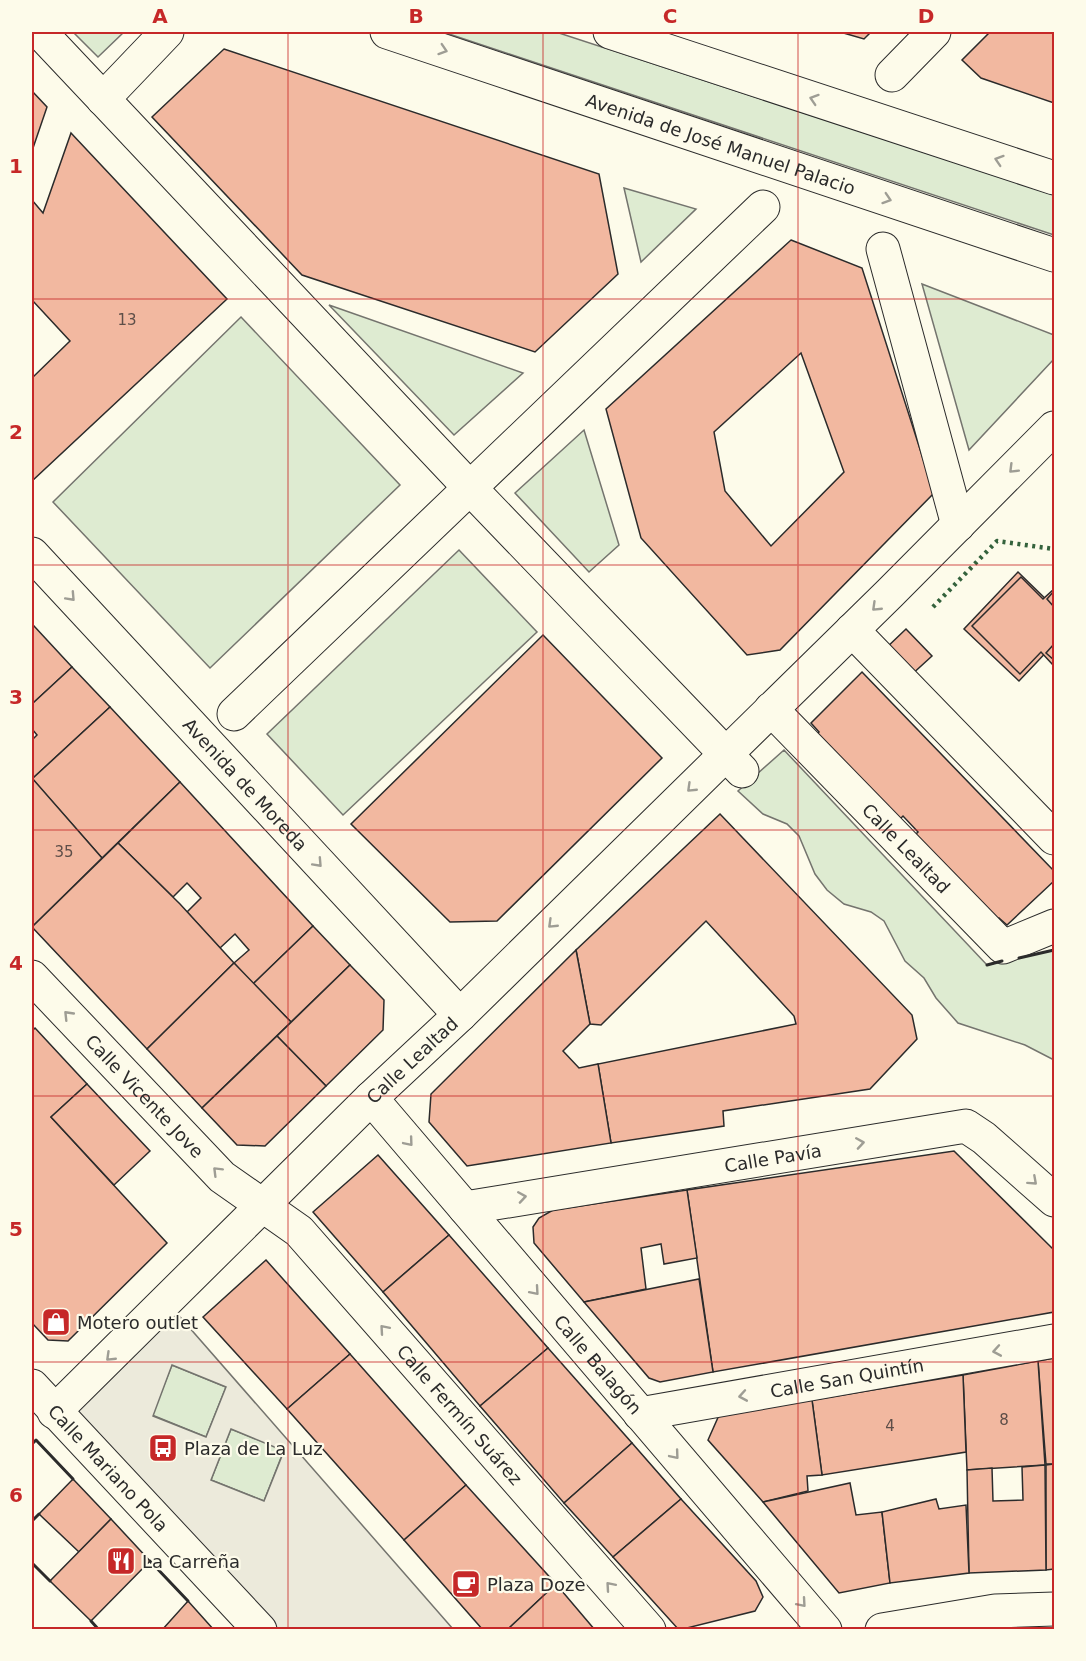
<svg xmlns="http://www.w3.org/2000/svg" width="1086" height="1661" font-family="'DejaVu Sans',sans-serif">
<rect width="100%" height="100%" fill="#fdfbea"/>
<g fill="#deebd1" stroke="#74746e" stroke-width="1.5">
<polygon points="73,32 124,32 98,57"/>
<polygon points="443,32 556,32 1049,193 1054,195 1054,235"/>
<polygon points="624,188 696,209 641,262"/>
<polygon points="922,284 1054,335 1054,359 969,450"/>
<polygon points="329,305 523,373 454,435"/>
<polygon points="241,317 400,485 210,668 53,502"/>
<polygon points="584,430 619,545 589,572 515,493"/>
<polygon points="459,550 537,632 343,815 267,734"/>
<polygon points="784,750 987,965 1054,950 1054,1060 1025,1045 958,1023 936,998 924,978 905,961 884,921 871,912 844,904 827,890 815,874 799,836 787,824 763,814 738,791"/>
<polygon points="172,1365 226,1387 206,1437 152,1415"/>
<polygon points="231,1429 284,1450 264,1501 211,1480"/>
</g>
<path fill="#eceadb" stroke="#74746e" stroke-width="1.5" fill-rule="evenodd" d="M167,1302L453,1629H260L54,1412ZM172,1365L226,1387L206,1437L153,1416ZM231,1429L284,1451L264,1501L211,1480Z"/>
<g fill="#f2b8a0" stroke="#2b2b2b" stroke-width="1.5" fill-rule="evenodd">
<polygon points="840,32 871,32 864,39"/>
<polygon points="990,32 1054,32 1054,103 981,78 962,60"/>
<polygon points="224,49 599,174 618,274 535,352 302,275 152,117"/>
<polygon points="32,91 47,107 32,151"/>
<polygon points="71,133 227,299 32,481 32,378 70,341 32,300 32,200 43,213"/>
<path d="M791,240L862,268L934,493L780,650L747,655L641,538L606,409ZM801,353L844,472L771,546L725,491L714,432Z"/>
<polygon points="1018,572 1054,607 1054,644 1019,681 964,629"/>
<polygon points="1021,577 1043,599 1054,589 1054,666 1041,652 1020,674 972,626"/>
<polygon points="1054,591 1054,607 1047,599"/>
<polygon points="34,626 72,667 32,704 32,629"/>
<polygon points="906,629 932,656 909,677 883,651"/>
<polygon points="543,635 662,758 497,921 450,922 351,824"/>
<polygon points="1054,644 1054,660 1046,653"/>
<polygon points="72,667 110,707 32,779 32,740 37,735 32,729 32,704"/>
<polygon points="862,672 1054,871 1054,881 1007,925 999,918 993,924 910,840 918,832 903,816 895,824 813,738 819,732 811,723"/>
<polygon points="110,707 180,782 102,858 32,779"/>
<polygon points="32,778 102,858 32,927"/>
<polygon points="180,782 313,926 253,984 234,963 249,950 235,934 220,948 187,912 201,898 189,885 187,883 173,897 118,843"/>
<polygon points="720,814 912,1015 917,1039 870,1089 723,1111 724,1126 611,1143 598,1064 796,1024 794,1016 706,921 601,1025 590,1024 576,950"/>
<polygon points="118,843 180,904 234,963 147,1049 32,927"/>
<polygon points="313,926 350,965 291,1022 253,984"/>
<polygon points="576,950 590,1024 563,1051 579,1068 598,1064 611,1143 467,1166 429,1122 431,1094"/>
<polygon points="234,963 291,1022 202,1108 147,1049"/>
<polygon points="350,965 384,1000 383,1030 326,1086 277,1036"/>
<polygon points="35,1028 87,1084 51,1117 167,1243 68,1341 48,1340 32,1323 32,1031"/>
<polygon points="277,1036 326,1086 265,1146 237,1145 202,1108"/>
<polygon points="87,1084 150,1151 114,1185 51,1117"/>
<polygon points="954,1151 1054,1250 1054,1312 713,1372 687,1190"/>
<polygon points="378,1155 449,1235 383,1292 313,1212"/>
<polygon points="687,1190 697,1258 664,1264 661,1244 641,1248 646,1289 584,1302 534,1243 533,1227 539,1218 553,1210"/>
<polygon points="449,1235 548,1348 480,1406 383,1292"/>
<polygon points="266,1260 350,1354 287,1409 203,1317"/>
<polygon points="699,1279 713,1372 660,1382 649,1378 584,1302"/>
<polygon points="548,1348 632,1443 564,1503 480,1406"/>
<polygon points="350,1354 466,1485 404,1540 287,1409"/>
<polygon points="1054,1358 1054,1464 1046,1464 1038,1361"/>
<polygon points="1038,1361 1045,1465 967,1470 963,1375"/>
<polygon points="963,1375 966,1452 822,1475 812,1400"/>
<polygon points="812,1400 822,1475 807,1476 808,1491 763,1502 708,1440 720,1413"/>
<polygon points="632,1443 681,1499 613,1557 564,1503"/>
<polygon points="1054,1464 1054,1569 1046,1570 1046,1465"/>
<polygon points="1045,1465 1046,1570 969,1573 967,1470 992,1468 993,1501 1023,1500 1022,1467"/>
<polygon points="73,1479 111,1519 79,1552 39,1514"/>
<polygon points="850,1483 856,1515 882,1512 890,1583 839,1593 763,1502"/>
<polygon points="466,1485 556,1584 507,1630 483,1630 404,1540"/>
<polygon points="681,1499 756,1581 763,1597 755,1611 679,1630 613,1557"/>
<polygon points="936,1499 939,1509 966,1505 969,1573 890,1583 882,1512"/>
<polygon points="111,1519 150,1561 91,1621 50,1581"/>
<polygon points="556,1584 595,1630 507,1630"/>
<polygon points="188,1601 214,1630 162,1630"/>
</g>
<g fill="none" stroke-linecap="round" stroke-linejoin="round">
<g stroke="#2b2b2b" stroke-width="35">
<g id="minor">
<polyline points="40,32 469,487 742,771"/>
<polyline points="892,75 934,32"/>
<polyline points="103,99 167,32"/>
<polyline points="883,249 958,525"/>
<path id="s1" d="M32,554L460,1015"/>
<polyline points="852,630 1054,838"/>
<path id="s2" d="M771,709L1003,947L1054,926"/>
<polyline points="234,714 763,207"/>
<path id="s3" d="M32,977L222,1177L299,1231L649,1630"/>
<path id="s4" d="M371,1098L825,1630"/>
<path id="s5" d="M465,1208L966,1126L984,1138L1054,1200"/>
<path id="s6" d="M32,1386L260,1630"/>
<path id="s7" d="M54,1412L371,1098L460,1015L890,593L1054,428"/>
<path id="s8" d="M640,1414L1054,1341"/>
<polyline points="882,1630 995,1611 1054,1609"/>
</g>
</g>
<g stroke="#2b2b2b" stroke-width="35">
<g id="major">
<path id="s9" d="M387,32L1054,255"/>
<polyline points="610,32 1054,178"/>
</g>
</g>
<use href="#minor" stroke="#fdfbea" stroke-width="33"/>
<use href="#major" stroke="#fdfbea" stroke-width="33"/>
<polyline stroke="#34623c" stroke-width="4.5" stroke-dasharray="3 4.5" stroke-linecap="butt" points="933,607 997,541 1054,549"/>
<g stroke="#2b2b2b" stroke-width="3">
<polyline points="1019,958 1054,950"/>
<polyline points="987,965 1002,961"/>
<polyline points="32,1444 36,1440 73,1479"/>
<polyline points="32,1521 39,1514"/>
<polyline points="150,1561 188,1601"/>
<polyline points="32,1563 50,1581"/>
<polyline points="91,1621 99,1630"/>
</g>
</g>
<defs><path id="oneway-chevron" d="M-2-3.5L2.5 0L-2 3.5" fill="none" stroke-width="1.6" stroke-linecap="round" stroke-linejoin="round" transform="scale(1.5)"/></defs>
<g stroke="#9e9d94">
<use href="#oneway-chevron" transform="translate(443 50) rotate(18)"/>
<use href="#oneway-chevron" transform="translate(814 99) rotate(-162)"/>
<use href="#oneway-chevron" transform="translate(999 160) rotate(-162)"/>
<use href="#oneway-chevron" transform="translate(887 199) rotate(18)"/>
<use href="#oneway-chevron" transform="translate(1013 469) rotate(135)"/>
<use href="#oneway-chevron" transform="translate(71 597) rotate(47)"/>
<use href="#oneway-chevron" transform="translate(876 607) rotate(136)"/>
<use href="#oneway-chevron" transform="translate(691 788) rotate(136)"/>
<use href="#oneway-chevron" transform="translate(318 863) rotate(47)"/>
<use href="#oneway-chevron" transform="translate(552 924) rotate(136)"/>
<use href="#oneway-chevron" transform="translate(68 1015) rotate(-134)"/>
<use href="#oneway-chevron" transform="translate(409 1142) rotate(50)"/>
<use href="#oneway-chevron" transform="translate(860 1143) rotate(-9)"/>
<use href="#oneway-chevron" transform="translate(217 1171) rotate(-135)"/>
<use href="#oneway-chevron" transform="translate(1033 1181) rotate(42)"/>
<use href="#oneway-chevron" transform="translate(522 1197) rotate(-9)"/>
<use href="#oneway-chevron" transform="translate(535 1291) rotate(49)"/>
<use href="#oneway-chevron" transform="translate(384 1329) rotate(-131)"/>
<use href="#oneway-chevron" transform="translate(997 1351) rotate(170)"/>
<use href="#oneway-chevron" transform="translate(110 1357) rotate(136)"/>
<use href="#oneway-chevron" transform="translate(743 1396) rotate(170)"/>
<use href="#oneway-chevron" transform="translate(675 1455) rotate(50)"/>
<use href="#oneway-chevron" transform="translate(610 1586) rotate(-131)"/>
<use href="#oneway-chevron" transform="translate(802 1603) rotate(49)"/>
</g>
<path fill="none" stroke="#c62828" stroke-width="1.5" stroke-opacity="0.55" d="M288,32V1630M543,32V1630M798,32V1630M32,299H1054M32,565H1054M32,830H1054M32,1096H1054M32,1362H1054"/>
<defs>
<g id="shop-square" transform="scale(1.5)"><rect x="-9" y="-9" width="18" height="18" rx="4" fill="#c62828" stroke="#fdfbea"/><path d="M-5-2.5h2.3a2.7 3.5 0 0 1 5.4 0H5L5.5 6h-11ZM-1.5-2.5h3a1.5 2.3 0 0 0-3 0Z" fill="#fff"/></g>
<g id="bus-square" transform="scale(1.5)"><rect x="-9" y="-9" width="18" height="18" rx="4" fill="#c62828" stroke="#fdfbea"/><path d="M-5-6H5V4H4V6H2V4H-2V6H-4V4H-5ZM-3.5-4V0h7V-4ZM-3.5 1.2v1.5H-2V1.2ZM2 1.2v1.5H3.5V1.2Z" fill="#fff"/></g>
<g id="restaurant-square" transform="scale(1.5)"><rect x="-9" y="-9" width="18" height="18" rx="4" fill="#c62828" stroke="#fdfbea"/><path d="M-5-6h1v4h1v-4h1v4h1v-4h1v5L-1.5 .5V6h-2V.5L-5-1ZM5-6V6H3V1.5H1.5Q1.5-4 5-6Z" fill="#fff"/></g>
<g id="cafe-square" transform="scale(1.5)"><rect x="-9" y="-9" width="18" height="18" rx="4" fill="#c62828" stroke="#fdfbea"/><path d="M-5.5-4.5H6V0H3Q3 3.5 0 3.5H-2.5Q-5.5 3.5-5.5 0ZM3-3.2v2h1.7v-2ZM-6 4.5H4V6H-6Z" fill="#fff"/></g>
</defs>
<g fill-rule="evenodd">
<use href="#shop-square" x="56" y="1322"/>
<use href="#bus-square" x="163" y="1448"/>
<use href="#restaurant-square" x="121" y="1561"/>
<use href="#cafe-square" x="466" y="1584"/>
</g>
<g text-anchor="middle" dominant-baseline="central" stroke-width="4.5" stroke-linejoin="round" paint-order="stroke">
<g font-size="15" fill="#5d4e48">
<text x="127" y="320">13</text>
<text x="64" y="852">35</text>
<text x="1004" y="1420">8</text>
<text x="890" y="1426">4</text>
</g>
<g font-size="18" fill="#2b2b2b" stroke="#fdfbea">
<text stroke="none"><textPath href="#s9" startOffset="352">Avenida de José Manuel Palacio</textPath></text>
<text stroke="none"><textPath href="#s1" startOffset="314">Avenida de Moreda</textPath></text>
<text stroke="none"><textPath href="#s2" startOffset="194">Calle Lealtad</textPath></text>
<text stroke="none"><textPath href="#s7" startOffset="502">Calle Lealtad</textPath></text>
<text stroke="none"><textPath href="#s3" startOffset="164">Calle Vicente Jove</textPath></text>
<text stroke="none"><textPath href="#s5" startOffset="312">Calle Pavía</textPath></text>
<text stroke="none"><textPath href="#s4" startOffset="350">Calle Balagón</textPath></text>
<text stroke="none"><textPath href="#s8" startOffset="210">Calle San Quintín</textPath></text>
<text stroke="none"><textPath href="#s3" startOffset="614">Calle Fermín Suárez</textPath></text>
<text stroke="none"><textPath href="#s6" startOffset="112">Calle Mariano Pola</textPath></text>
</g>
<g font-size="18" fill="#2b2b2b" stroke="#fdfbea" text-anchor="start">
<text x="77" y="1322">Motero outlet</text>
<text x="184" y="1448">Plaza de La Luz</text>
<text x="142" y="1561">La Carreña</text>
<text x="487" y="1584">Plaza Doze</text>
</g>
</g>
<rect width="1086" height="1661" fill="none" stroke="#fdfbea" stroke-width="66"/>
<rect x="33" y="33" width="1020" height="1595" fill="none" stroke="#c62828" stroke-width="2"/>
<g font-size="20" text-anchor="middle" font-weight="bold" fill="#c62828">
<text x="160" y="23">A</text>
<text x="416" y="23">B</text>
<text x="670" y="23">C</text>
<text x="926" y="23">D</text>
<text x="16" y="173">1</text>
<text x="16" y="439">2</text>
<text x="16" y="704">3</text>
<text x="16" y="970">4</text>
<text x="16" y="1236">5</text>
<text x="16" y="1502">6</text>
</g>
</svg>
